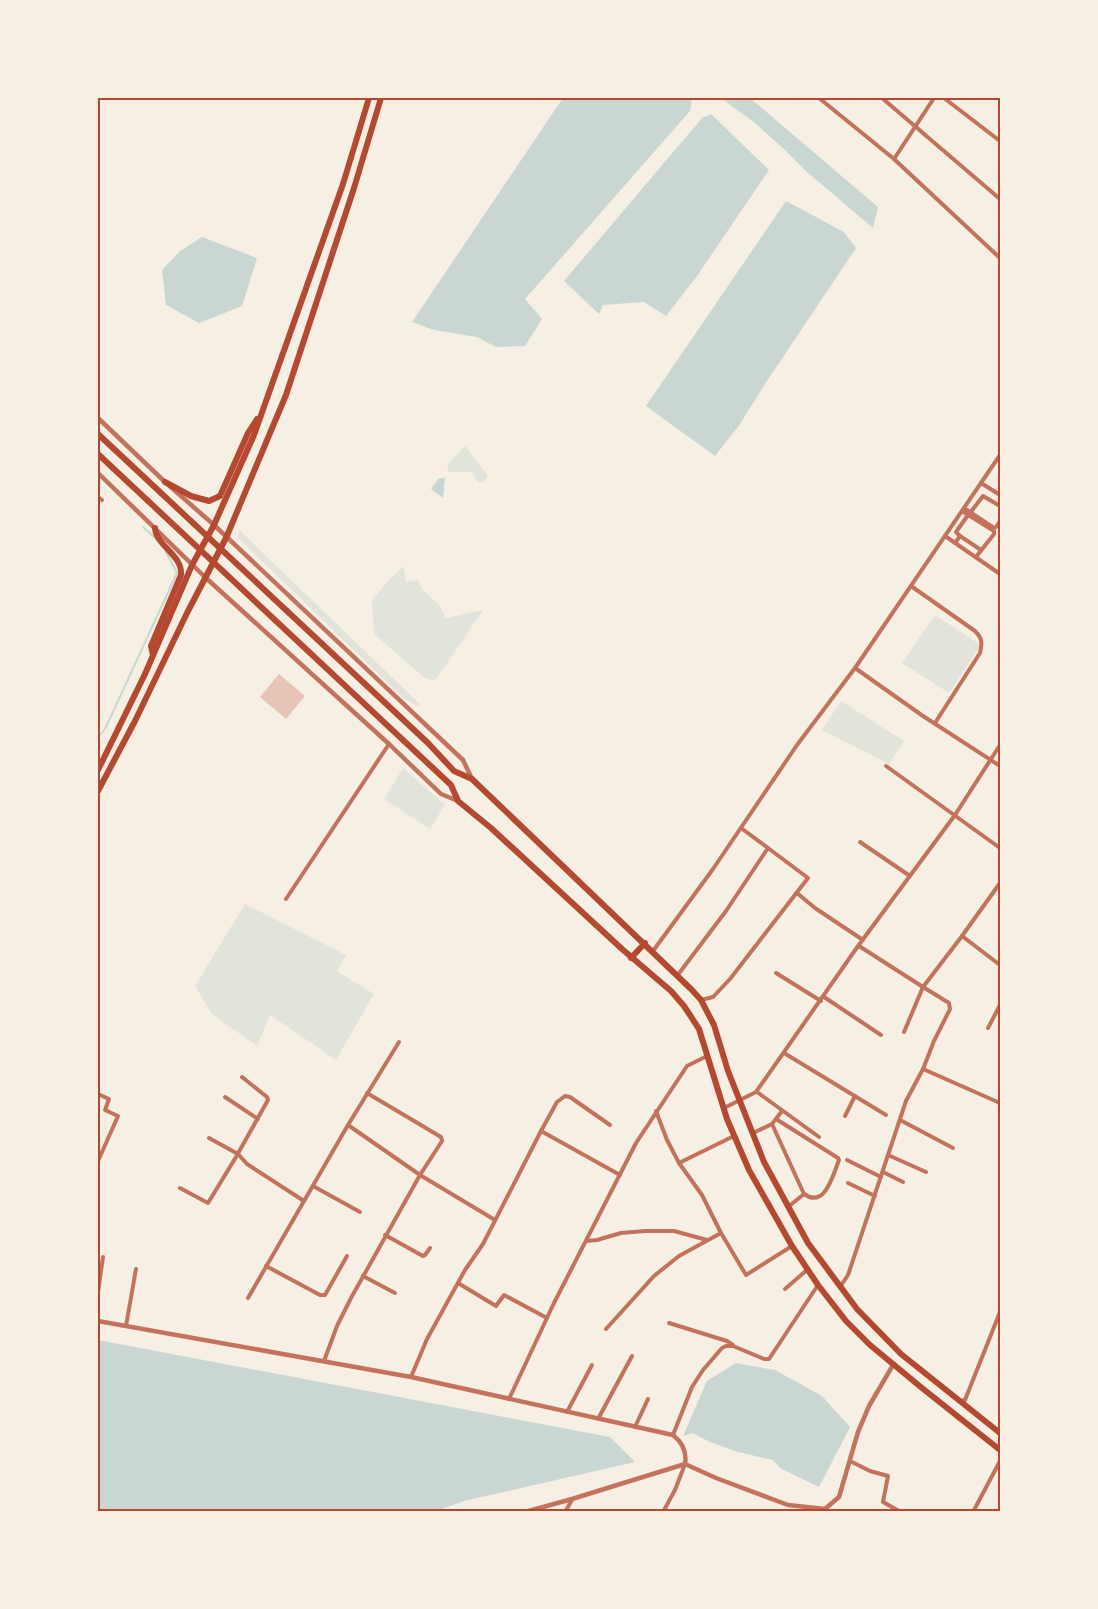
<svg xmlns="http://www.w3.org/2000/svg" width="1098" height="1609" font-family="'Roboto Condensed',sans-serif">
<rect width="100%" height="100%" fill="#f6efe4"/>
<g fill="#e2e4dc">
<polygon points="465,446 488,476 484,482 478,483 472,472 449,472 447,465"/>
<polygon points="239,530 420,704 419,706 404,699 238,538"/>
<polygon points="404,566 406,582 418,580 422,589 440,606 446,618 483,610 435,681 425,678 374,634 372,600 389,580"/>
<polygon points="935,615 981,645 949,693 902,663"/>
<polygon points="841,701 904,741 889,764 822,730"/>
<polygon points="403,768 445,805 430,829 384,799"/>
<polygon points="245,904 346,955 337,971 374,994 336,1060 270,1015 257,1046 212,1014 195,986"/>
</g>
<g fill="#c9d6d2">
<polygon points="563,98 692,98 690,111 525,299 542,319 525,346 496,347 477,337 434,330 412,322"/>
<polygon points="721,98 750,98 878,207 873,228 807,172 786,151 755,123"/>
<polygon points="711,114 769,170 697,276 666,316 644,302 603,305 599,314 564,281 702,118"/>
<polygon points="786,201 844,232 856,248 763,387 740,424 715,456 646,406"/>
<polygon points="202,237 257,258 242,306 199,323 166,305 162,270 180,251"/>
<polygon points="439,478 445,478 443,498 431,489"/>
<polygon points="98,1340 610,1437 635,1462 464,1501 437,1511 98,1511"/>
<polygon points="736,1363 775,1370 822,1396 850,1427 819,1487 780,1468 773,1460 738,1452 710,1442 692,1433 683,1436 707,1381"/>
</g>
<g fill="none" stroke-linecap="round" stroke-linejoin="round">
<g stroke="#c9d6d2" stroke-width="2">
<polyline points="143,527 157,540"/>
<polyline points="98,738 106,727 177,573 166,552"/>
</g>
</g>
<polygon fill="#e6c5b7" points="279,674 305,696 286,719 260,697"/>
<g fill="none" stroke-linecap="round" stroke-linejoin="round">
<g stroke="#c5725c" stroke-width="4">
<polyline points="819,98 894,159 1000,258"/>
<polyline points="882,98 1000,199"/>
<polyline points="944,98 1000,141"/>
<polyline points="894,159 934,98"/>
<polyline points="981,483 1000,495"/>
<polyline points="98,497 102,500"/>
<polyline points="964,508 994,528 996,527 1000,521"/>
<polyline points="962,511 994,531 994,534 976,557"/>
<polyline points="970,513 983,496 1000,506"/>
<polyline points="945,536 1000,574"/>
<polyline points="960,536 981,550"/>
<polyline points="955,543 960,536 956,532 968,515"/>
<path d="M911,586L975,631C983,639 982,643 980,653L935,723"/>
<polyline points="855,668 923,716 1000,766"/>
<polyline points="886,766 1000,848"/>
<polyline points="741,828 768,848"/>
<polyline points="860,842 910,876"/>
<polyline points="797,893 815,908 863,940"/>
<polyline points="286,899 389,744"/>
<polyline points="962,936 1000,883"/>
<polyline points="859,946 923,987 962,936 1000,965"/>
<polyline points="653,951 713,869 797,745 855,668 1000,455"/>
<polyline points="776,973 821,1001"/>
<polyline points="677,976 726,911 768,848 808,878 730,979 713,997 701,1000"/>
<polyline points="824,997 881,1035"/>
<polyline points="988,1028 1000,1005"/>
<polyline points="784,1053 886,1115"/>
<polyline points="923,1069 1000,1103"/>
<polyline points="757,1092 819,1137"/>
<polyline points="367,1093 441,1137 442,1141 420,1175 495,1220"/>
<polyline points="98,1094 109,1099 105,1110 118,1116 98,1161"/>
<polyline points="225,1097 258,1119"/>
<polyline points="724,1108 756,1092 858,946 955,815 1000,745"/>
<polyline points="656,1111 667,1140 679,1163 734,1136"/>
<polyline points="845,1116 855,1096"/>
<path d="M776,1119L838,1158L839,1160C833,1175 825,1209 804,1194"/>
<polyline points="900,1120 953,1148"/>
<polyline points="772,1124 804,1194 788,1207"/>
<polyline points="348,1125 399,1042"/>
<polyline points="541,1131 557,1102 565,1096 570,1097 610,1125"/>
<polyline points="753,1133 772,1124 782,1111"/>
<polyline points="209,1138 238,1154 247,1164 304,1201"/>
<polyline points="888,1155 926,1172"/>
<polyline points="847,1160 881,1177"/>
<polyline points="679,1163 702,1195 721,1233 746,1275 792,1246"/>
<polyline points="883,1172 903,1182"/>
<polyline points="848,1183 875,1196"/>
<polyline points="313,1186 360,1212"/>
<polyline points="180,1188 208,1203 236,1157 268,1100 267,1097 242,1077"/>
<polyline points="385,1235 423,1256 425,1255 430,1248"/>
<polyline points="586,1241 597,1240 621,1233 645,1231 674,1231 707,1240"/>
<polyline points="266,1266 320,1295 325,1295 347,1256"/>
<polyline points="363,1276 395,1293"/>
<polyline points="458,1283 496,1306 504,1295 547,1318"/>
<polyline points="840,1287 848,1275 906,1101 923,1069 934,1041 950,1009 949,1003 923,987 904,1032"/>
<polyline points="785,1289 808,1269"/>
<polyline points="98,1292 103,1257"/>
<polyline points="248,1298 348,1125 420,1175 351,1298 337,1326 324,1361"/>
<polyline points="669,1323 727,1341 733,1345"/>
<polyline points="126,1326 136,1269"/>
<polyline points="606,1329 654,1276 679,1256 721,1233"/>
<polyline points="411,1377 427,1339 465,1270 483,1244 541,1131 620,1175"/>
<polyline points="509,1399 554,1303 636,1143 687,1066 707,1056"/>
<polyline points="962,1401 965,1400 1000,1312"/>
<polyline points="567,1412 592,1365"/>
<polyline points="598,1419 632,1356"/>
<polyline points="635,1427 648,1399"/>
<polyline points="673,1435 692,1387 703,1370 722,1348 726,1346 733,1346 764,1359 769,1359 818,1285"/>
<polyline points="850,1461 870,1471 888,1476 883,1502 901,1512"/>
<polyline points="565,1512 572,1500"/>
<polyline points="663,1512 675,1490 685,1464"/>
<polyline points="973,1512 1000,1461"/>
</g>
<g stroke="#c5725c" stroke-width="4.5">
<polyline points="98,418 165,482 214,525 463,760 472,779"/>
<polyline points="98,473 206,578 389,744 441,794 458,801"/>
<path d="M98,1321L411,1377L673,1435C683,1443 687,1452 685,1464"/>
<polyline points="525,1512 572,1499 685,1464 716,1478 788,1505 825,1509 839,1497 858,1432 869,1406 893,1365"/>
</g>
<g stroke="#b5482f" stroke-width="6">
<polyline points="98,434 428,743 454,771 472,779 692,990 701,1000 714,1025 728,1071 764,1162 808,1243 857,1309 901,1354 1000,1433"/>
<polyline points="98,454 451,785 458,801 491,828 622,949 671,991 684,1006 699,1029 727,1119 749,1170 792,1246 818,1285 846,1321 870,1345 922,1388 1000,1450"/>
<polyline points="165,482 191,496 209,501 220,496 248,433 257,419"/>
<path d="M153,655L151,646L181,575C183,555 156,546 155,528"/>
<polyline points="98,770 145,674 192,565 214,525 254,435 343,184 369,98"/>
<polyline points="98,791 135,721 187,613 226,538 286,395 354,188 381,98"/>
<polyline points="631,958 645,943"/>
</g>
</g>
<rect width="1098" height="1609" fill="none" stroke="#f6efe4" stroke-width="198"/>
<rect x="99" y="99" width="900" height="1411" fill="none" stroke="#b5482f" stroke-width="2"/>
</svg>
